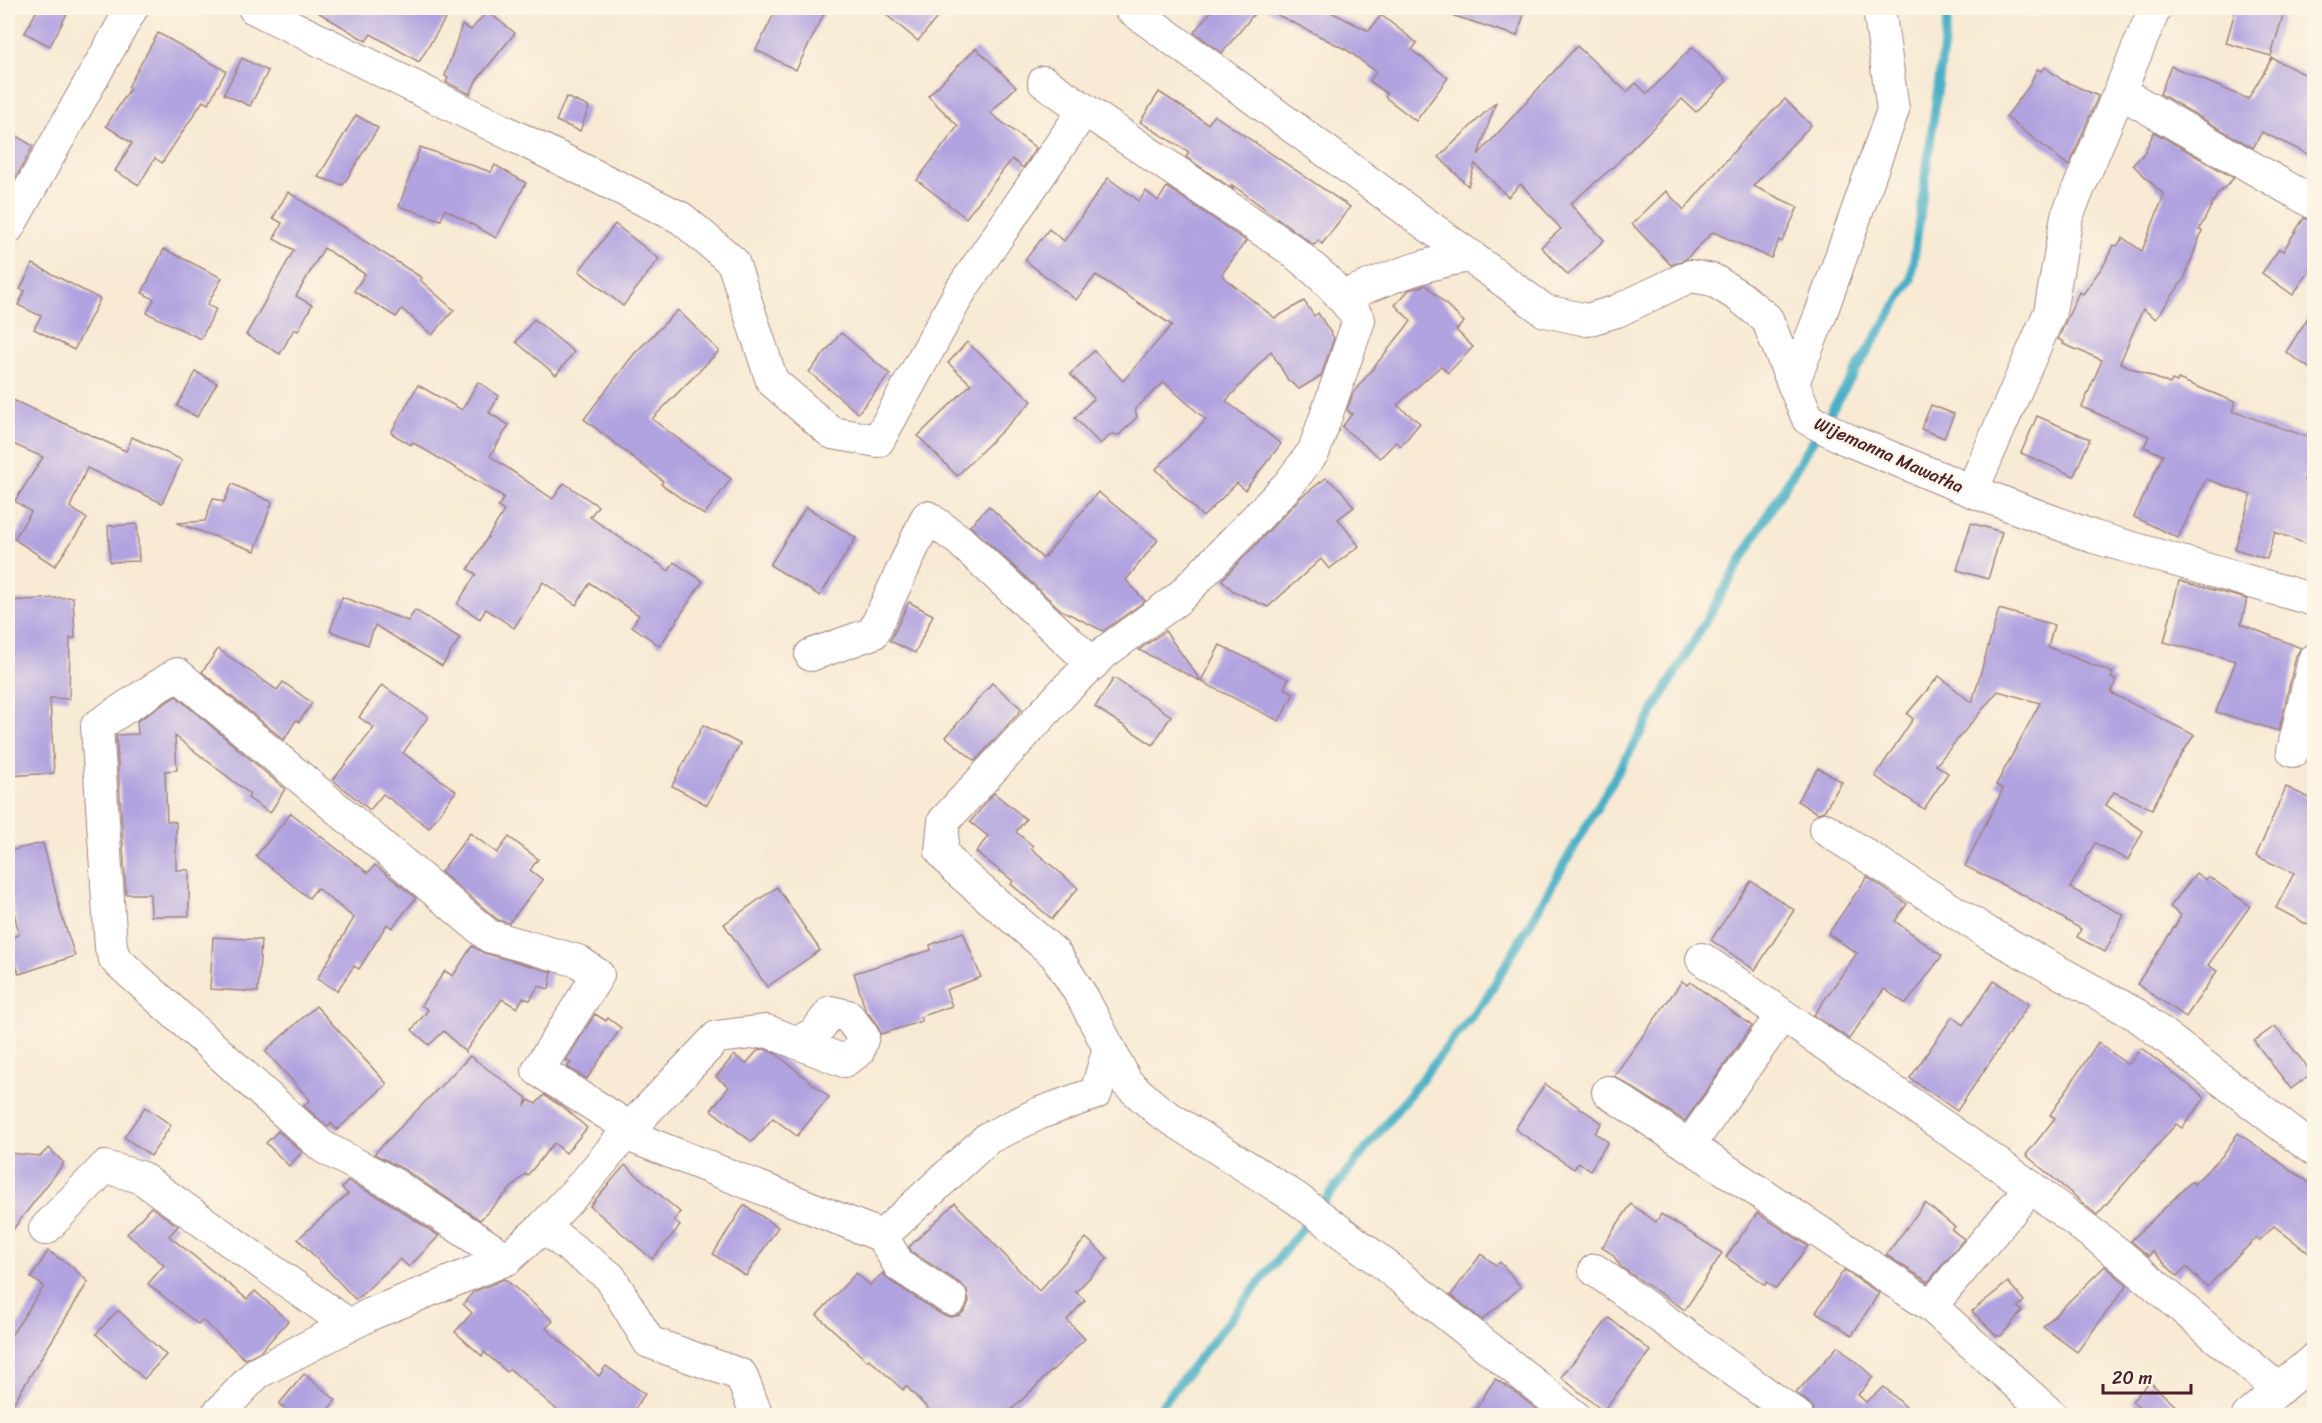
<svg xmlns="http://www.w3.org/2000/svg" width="2322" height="1423" font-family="Sriracha,sans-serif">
<rect width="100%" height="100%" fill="#fcf5e5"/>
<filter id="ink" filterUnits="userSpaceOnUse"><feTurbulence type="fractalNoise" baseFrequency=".0167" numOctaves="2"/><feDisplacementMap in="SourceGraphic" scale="12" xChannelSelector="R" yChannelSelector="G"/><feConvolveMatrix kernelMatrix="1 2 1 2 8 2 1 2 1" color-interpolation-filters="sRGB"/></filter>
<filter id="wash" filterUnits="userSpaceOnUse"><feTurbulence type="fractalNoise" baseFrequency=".008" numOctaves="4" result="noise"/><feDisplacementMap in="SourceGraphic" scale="24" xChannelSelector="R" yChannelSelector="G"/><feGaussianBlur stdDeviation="1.35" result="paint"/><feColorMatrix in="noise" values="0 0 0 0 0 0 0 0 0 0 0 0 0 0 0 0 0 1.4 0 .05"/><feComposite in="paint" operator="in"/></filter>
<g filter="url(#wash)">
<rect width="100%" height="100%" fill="#f8ead4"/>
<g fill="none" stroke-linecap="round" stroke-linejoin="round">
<polyline stroke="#48b0c6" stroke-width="9" points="1153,1416 1487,997 1768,514 1911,280 1949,8"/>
</g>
<g id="blocks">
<g fill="#b1a3e0">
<polygon points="38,8 70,8 50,46 25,33"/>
<polygon points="311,8 431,8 447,16 419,62 371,34 366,41"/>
<polygon points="777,8 827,8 796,70 756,50"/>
<polygon points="878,8 945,8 918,41"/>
<polygon points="1214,8 1259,8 1222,53 1194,32"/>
<polygon points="1264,8 1323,8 1369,31 1381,15 1417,43 1412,50 1448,78 1416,121 1385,97 1387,94 1370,81 1376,72 1347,50"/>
<polygon points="1446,8 1526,8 1517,36 1445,13"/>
<polygon points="2236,8 2285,8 2271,56 2226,43"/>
<polygon points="487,11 515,33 476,81 470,94 446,82 448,78 445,76 462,25 471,30"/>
<polygon points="158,33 226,71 208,104 203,101 162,163 155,158 139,185 115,171 132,143 106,126 130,89 128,87"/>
<polygon points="1577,46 1627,92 1636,83 1647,94 1692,47 1727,81 1696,112 1682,99 1612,168 1570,204 1604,240 1568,275 1541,247 1561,229 1521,184 1508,197 1475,164 1468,186 1439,157 1496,102 1478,155"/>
<polygon points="976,48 1016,87 990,113 1036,148 1023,168 1012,159 966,218 917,180 958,126 928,96"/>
<polygon points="242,58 268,71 250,106 224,94"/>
<polygon points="2272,58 2314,79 2314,157 2262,132 2253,148 2160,94 2171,66 2248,99"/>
<polygon points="2045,67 2062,80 2098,96 2069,166 2006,117 2029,86 2037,69 2041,71"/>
<polygon points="1159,92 1208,124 1214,115 1350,207 1322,244 1318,240 1314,245 1231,184 1234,190 1186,157 1189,152 1140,122"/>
<polygon points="566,97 589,107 580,131 556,121"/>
<polygon points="1785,99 1811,125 1753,186 1798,207 1782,242 1779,240 1771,258 1713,232 1686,259 1671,265 1632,224 1666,191 1684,210 1741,143"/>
<polygon points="356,115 378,128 343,185 318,177"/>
<polygon points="8,131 33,146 8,192"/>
<polygon points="2154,132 2234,178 2217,195 2199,230 2202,231 2184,279 2156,319 2143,309 2120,363 2170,384 2172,380 2177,382 2178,379 2235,402 2232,411 2314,439 2314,449 2304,480 2314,484 2314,547 2275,532 2267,559 2235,549 2251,495 2206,479 2178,538 2134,517 2163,455 2144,447 2149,436 2082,407 2102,360 2063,344 2064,342 2058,339 2079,292 2083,294 2105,263 2113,245 2117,246 2123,238 2142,251 2164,195 2133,165 2144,153"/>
<polygon points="420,147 491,172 495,165 526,183 496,238 445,209 441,220 399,206"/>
<polygon points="1108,178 1139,201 1146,191 1158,201 1167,187 1246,241 1222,274 1223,277 1275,318 1304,301 1314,316 1318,313 1334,338 1321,376 1299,389 1288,380 1271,351 1226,401 1281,444 1245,490 1237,483 1203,517 1156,469 1206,420 1164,382 1135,409 1137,417 1119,435 1112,434 1100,444 1075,418 1094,398 1070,374 1094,351 1123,381 1172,325 1096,275 1076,300 1025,260 1049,229 1064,241"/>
<polygon points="288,192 422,278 420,280 454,310 432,335 402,309 396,317 354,291 365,274 324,248 296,296 312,305 298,331 294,329 280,354 246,335 294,250 274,239 282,223 273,218"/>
<polygon points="2304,218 2314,221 2314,264 2293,295 2262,273 2279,249 2283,251"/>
<polygon points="615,224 659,259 623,306 579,271"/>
<polygon points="164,249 222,278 207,305 216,309 201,339 147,313 154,299 142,293"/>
<polygon points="33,264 100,299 74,350 34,329 41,316 18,305 25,291 20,289"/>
<polygon points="1426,285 1464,322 1456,330 1473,347 1448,373 1441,366 1397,405 1420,423 1401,446 1396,442 1380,458 1342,427 1352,414 1347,410 1353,393 1411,321 1395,305 1409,290"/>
<polygon points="2314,308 2314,371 2286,352"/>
<polygon points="678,310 719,351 652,419 731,479 704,515 661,484 663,481 584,419 634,354"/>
<polygon points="534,319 574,352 556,375 516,342"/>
<polygon points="841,333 890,374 858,413 809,372"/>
<polygon points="967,342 1032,401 957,476 918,436 971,384 948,363"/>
<polygon points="196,372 217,383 197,417 177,406"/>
<polygon points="478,382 499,396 489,413 509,425 490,456 553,499 564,483 598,506 590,517 669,571 674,562 703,581 660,646 632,626 639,615 590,583 576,605 543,582 514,628 486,609 480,619 457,604 476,574 468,569 504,511 498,507 504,497 412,442 411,445 391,433 418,385 462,410"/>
<polygon points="8,398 126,451 132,437 182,460 162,503 87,468 70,507 87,519 55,566 14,539 31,512 15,501 43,457 8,442"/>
<polygon points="1931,405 1954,414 1944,438 1921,429"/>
<polygon points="2037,416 2090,439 2074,476 2021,453"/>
<polygon points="1326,478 1342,491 1354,507 1338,519 1359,546 1329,569 1321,559 1268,607 1233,591 1222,580 1300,498"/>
<polygon points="232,484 272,502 255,551 177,523 205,521 213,498 224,502"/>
<polygon points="1098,492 1158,540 1126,580 1145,601 1103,631 1061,610 970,526 989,506 1043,559"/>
<polygon points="806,507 856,538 820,596 770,565"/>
<polygon points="1971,523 2002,532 1988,579 1957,570"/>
<polygon points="137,524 139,561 110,562 108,526"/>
<polygon points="2179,581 2247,599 2241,624 2301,648 2296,656 2279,731 2216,712 2236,661 2164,642"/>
<polygon points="73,597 75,638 70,638 69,699 50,698 54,773 8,776 8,601"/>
<polygon points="342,597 408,621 415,610 460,638 442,666 375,625 368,645 330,631"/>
<polygon points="909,602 933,615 915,653 890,641"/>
<polygon points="1999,609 2054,625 2048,647 2113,673 2111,678 2116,680 2111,693 2194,735 2173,768 2152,809 2114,792 2106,805 2143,831 2128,860 2095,843 2070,888 2124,915 2105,952 2077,937 2081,929 2025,896 1965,866 2003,789 1996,785 2040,703 1998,691 1936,765 1948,773 1924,809 1875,776 1913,719 1907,714 1939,676 1972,703"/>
<polygon points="1165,631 1201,681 1220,645 1288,679 1284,688 1294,693 1279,721 1139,650"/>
<polygon points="218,649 277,690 283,682 312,703 299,722 296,720 284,740 202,672"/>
<polygon points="1114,678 1171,716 1153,745 1095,707"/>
<polygon points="992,683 1022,709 975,761 946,737"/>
<polygon points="382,685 428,717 403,753 456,791 429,828 383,794 370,810 333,780 374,728 359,717"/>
<polygon points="176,696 285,789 270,813 248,798 250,794 175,736 177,770 165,771 167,821 176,822 176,870 189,870 189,916 151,916 150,894 126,894 116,735 138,734 137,721"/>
<polygon points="703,725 740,744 707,805 672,786"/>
<polygon points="1818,768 1842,782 1824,811 1817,813 1797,801"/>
<polygon points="2286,787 2314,800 2314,928 2276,908 2294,873 2256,856"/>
<polygon points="994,793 1026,819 1016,832 1033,846 1031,848 1078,888 1052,919 1011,884 1013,881 976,852 988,836 970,822"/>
<polygon points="291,813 368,873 375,865 416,898 392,928 387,924 359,969 354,966 337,991 317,979 354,918 317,888 309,898 256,856"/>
<polygon points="470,833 497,853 509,837 538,859 530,870 543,880 509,923 498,920 441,872"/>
<polygon points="43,843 61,913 75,956 19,974 8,940 19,934 8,887 8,851"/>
<polygon points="2196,873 2206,880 2208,876 2250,906 2208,965 2217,971 2186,1017 2137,984 2177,923 2181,915 2170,907"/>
<polygon points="1867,877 1907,904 1895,921 1942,956 1906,1004 1884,989 1849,1039 1814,1015 1857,953 1828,934"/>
<polygon points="1751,881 1794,910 1755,970 1711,940"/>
<polygon points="777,887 820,950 767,987 724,924"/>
<polygon points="963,932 981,977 946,990 952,1006 920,1017 922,1021 881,1034 877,1025 865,1009 854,973 931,950 930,945"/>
<polygon points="213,937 261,940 258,992 210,989"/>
<polygon points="472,946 484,953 552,972 549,989 538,986 530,1000 523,998 517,1008 502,999 465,1052 444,1031 429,1045 412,1030 428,1010 421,1005 445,971 453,976"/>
<polygon points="1682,981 1687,985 1690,982 1752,1026 1685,1121 1614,1076"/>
<polygon points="1994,981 2029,1004 1957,1111 1910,1078 1952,1017 1963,1025"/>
<polygon points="316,1006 387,1084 337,1130 331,1123 328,1127 304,1106 310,1100 265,1051"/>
<polygon points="595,1014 606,1021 608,1018 621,1028 587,1079 567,1067 571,1063 566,1060"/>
<polygon points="2275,1026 2312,1073 2291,1089 2254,1041"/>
<polygon points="2098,1042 2128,1065 2141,1048 2205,1098 2182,1128 2176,1124 2097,1215 2026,1155 2055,1118 2050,1115"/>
<polygon points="765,1049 776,1054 829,1097 797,1136 773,1118 752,1142 711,1110 729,1087 716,1077 734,1055 746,1064 758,1050"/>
<polygon points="470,1056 527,1098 525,1106 529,1100 536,1104 544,1095 566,1109 587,1128 566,1153 554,1143 527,1176 525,1174 480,1220 405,1170 374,1154"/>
<polygon points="1545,1084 1602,1123 1595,1133 1608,1142 1590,1170 1579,1162 1574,1169 1515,1129"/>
<polygon points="145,1107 171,1125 151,1156 124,1137"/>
<polygon points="278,1131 302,1152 289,1166 266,1143"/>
<polygon points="2238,1133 2314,1186 2314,1257 2274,1226 2259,1241 2256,1238 2207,1287 2186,1267 2177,1276 2152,1251 2149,1256 2131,1241 2192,1181 2194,1184 2223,1155"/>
<polygon points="49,1148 64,1163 8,1236 8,1153 40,1156"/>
<polygon points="625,1165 680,1212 674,1220 680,1226 652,1259 590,1206"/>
<polygon points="348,1181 386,1201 439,1236 409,1267 400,1259 356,1300 298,1239 348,1194 342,1188"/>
<polygon points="955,1203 1039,1291 1086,1238 1108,1258 1076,1292 1085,1300 1067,1320 1085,1339 1005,1416 935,1416 906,1386 903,1390 869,1359 867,1361 817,1315 856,1273 870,1285 883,1273 889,1280 941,1314 951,1317 960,1315 966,1309 969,1301 967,1290 961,1284 912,1252 909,1247"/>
<polygon points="1925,1203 1955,1227 1952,1230 1964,1239 1928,1282 1886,1255"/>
<polygon points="1631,1204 1656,1222 1661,1214 1722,1253 1685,1310 1621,1267 1613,1255 1602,1247"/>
<polygon points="744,1205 778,1227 746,1276 713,1254"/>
<polygon points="151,1207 178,1226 169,1236 247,1299 255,1291 288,1321 261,1351 245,1359 202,1320 198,1324 148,1284 164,1265 127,1234"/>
<polygon points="1757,1213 1808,1246 1776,1289 1767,1282 1765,1285 1726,1257"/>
<polygon points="48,1251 70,1265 88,1282 8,1412 8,1340 44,1286 31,1278"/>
<polygon points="1481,1254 1496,1265 1500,1262 1521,1287 1482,1320 1451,1295"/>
<polygon points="2105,1266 2127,1285 2077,1352 2043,1327"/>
<polygon points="1844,1270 1879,1293 1852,1335 1816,1312"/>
<polygon points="505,1279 553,1321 546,1328 599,1376 606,1366 645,1394 630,1416 564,1416 510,1369 507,1372 484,1352 482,1356 455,1332 472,1313 463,1304 473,1292"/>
<polygon points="2008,1282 2024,1301 2018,1307 2022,1311 2001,1336 1997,1336 1972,1311"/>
<polygon points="118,1310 166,1355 144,1379 96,1334"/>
<polygon points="1609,1318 1651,1351 1603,1411 1561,1377"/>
<polygon points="1838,1346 1873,1377 1858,1395 1866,1402 1884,1387 1916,1416 1815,1416 1813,1408 1808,1402 1796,1393"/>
<polygon points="304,1374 336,1400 323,1416 293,1416 279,1404"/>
<polygon points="1495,1379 1514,1391 1545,1416 1471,1416"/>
<polygon points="2150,1382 2186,1416 2147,1416 2132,1401"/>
</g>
</g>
</g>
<g filter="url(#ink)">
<use href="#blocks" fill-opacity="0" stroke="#a18480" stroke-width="1.5"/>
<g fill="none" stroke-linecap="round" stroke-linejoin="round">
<g stroke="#a18480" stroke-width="34">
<g id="minor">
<polyline points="254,8 681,218 733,262 772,381 832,433 878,441 961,290 1084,110"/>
<polyline points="1130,8 1545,311 1587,320 1617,311 1690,276 1713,280 1740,297 1767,319 1793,383"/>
<polyline points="1879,8 1893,110 1820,316 1793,383 1808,419 1846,439 1972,491 2094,537 2314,600"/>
<path d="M1044,82L1290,249C1318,272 1339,289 1359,320L1314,451L1289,484L1179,598L1105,652L1068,687L944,821L941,851L956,869L1055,954L1083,998L1127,1083L1159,1111L1296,1198L1381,1262L1574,1416"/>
<polyline points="2120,92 2314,203"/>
<polyline points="8,228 132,8"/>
<path d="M1343,296C1385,280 1426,262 1471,256"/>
<polyline points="1972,491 2050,312 2067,216 2155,8"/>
<polyline points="811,655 873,633 927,517 959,540 1093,664"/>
<polyline points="2293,751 2314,660"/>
<polyline points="1825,829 1988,933 2137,1015 2314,1150"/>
<polyline points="1702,959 2031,1187 2120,1255 2278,1389"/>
<polyline points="1608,1092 1931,1306 2052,1416"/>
<polyline points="625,1134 882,1236 988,1138 1040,1113 1096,1093 1109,1048"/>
<polyline points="1689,1146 1782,1015"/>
<polyline points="543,1227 610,1277 649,1342 741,1375 757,1416"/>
<polyline points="45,1229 105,1167 140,1177 349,1325"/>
<polyline points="882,1236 899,1265 951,1299"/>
<polyline points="507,1259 395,1185 323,1147 115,959 111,948 97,726 177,674 489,936 578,961 598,975 538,1070 630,1128"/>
<polyline points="1595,1270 1797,1416"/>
<polyline points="1931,1306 2031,1187"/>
<polyline points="216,1416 257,1373 371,1314 507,1259 543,1227 586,1181 630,1128 717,1037 767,1031 844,1061 858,1052 863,1036 848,1016 831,1012 815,1033 797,1043"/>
<polyline points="2248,1416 2314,1359"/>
</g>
</g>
<use href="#minor" stroke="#fff" stroke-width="32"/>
</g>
</g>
<g text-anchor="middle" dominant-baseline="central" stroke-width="4.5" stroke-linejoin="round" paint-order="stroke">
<g font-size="18" fill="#4a1f2b" stroke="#fcf5e5">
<text transform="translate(1889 455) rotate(24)">Wijemanna Mawatha</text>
</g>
</g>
<rect width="2322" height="1423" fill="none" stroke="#fcf5e5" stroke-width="30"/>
<path d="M2103 1384v9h88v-9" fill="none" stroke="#4a1f2b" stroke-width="3"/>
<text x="2112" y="1384" font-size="18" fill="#4a1f2b" stroke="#fcf5e5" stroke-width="4.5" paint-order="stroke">20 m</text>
</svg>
